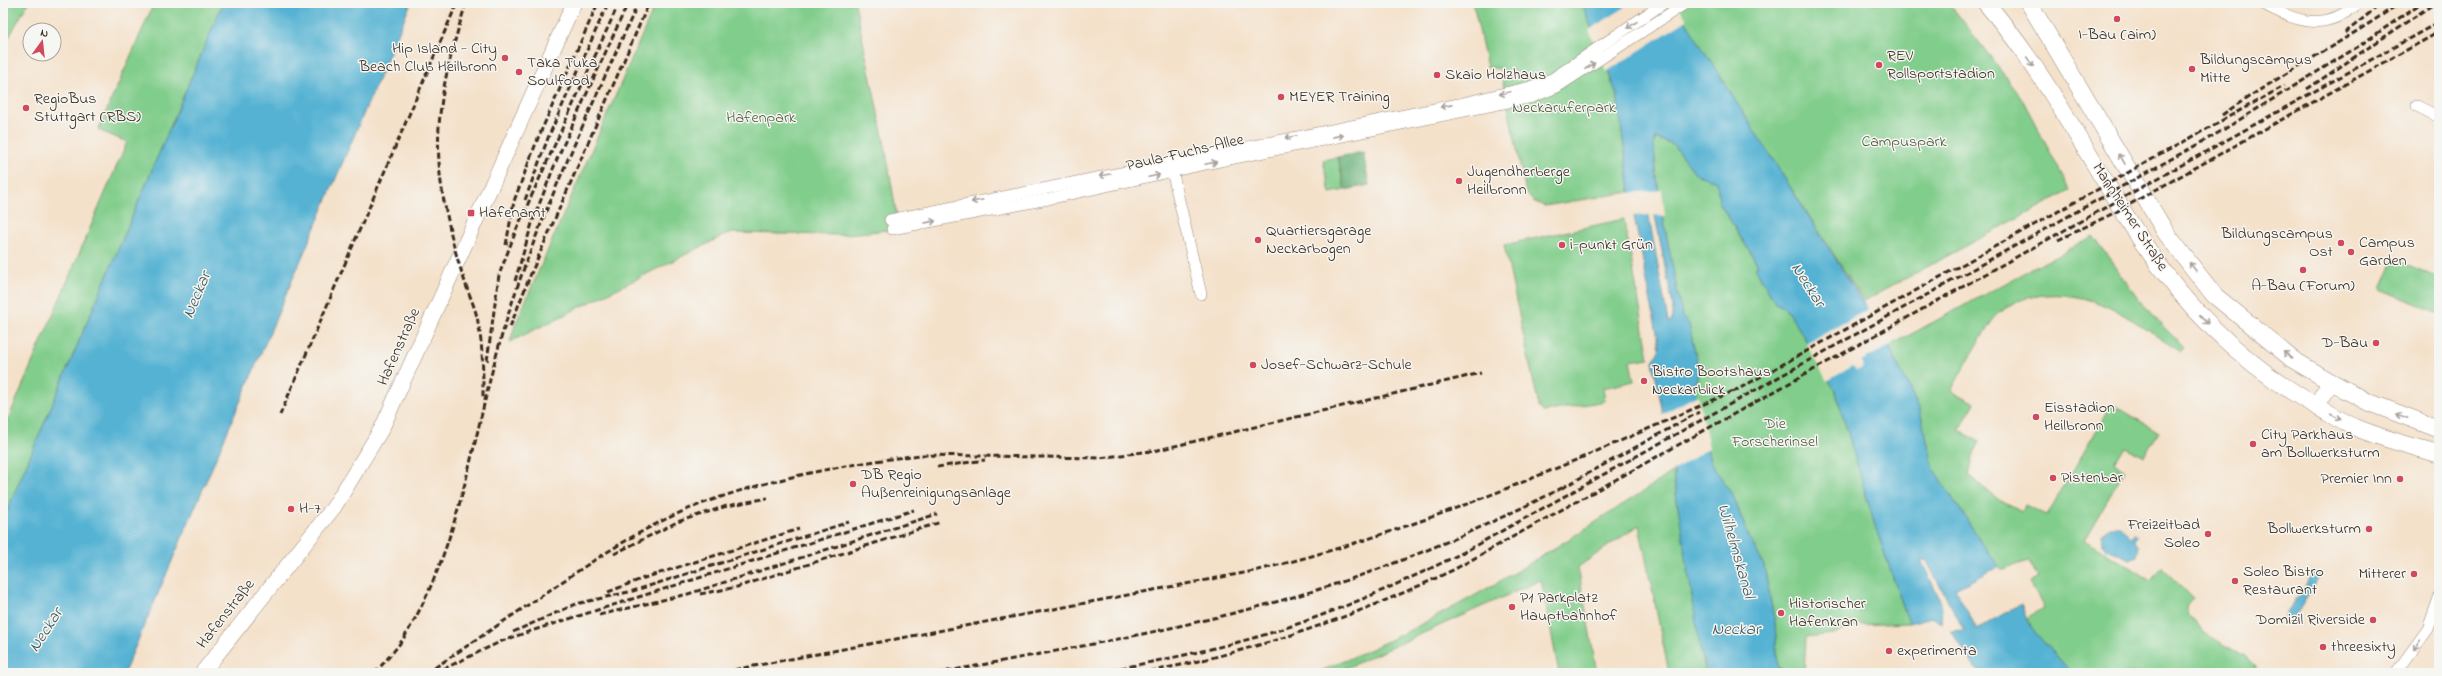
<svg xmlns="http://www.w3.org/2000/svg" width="2442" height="676" font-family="'Indie Flower',sans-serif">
<rect width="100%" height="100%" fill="#f6f6f2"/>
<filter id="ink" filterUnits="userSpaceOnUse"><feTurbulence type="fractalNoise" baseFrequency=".025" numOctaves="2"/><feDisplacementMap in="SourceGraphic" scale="8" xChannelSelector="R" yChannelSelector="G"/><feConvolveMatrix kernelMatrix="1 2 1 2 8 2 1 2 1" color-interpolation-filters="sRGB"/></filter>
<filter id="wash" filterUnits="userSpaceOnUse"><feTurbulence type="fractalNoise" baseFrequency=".012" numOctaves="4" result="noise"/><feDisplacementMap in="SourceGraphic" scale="16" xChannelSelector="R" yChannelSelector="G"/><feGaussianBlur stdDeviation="0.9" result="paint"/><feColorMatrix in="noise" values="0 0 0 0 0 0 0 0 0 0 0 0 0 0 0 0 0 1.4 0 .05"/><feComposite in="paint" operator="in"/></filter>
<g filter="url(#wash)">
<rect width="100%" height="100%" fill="#f4e1ca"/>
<g fill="#81cd8b" stroke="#5e7c54">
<polygon points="6,3 28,3 3,48 3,10"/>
<polygon points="154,3 223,3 3,520 3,431 127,142 98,130"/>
<polygon points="656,3 855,3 885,146 899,229 837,235 729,233 510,342 515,325"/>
<polygon points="1473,3 1582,3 1617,95 1630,192 1544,206 1533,201 1526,193 1500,69 1487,67"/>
<polygon points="1674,3 1949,3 2021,97 2070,190 1864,301 1716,72"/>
<path d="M1656,138L1673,145L1697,175L1717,180L1719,202L1757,264L1756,269L1775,303L1784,307L1798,327L1836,392L1875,526L1909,623L1857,625L1833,634L1806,637L1804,673H1782L1783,669L1778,668L1775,624L1764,566L1747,532L1733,496L1710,461L1694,385L1699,372L1689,324L1682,316C1678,292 1647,149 1656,138Z"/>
<polygon points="1338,157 1345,190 1330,193 1323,160"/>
<polygon points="1624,219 1649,358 1630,361 1634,381 1603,388 1605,401 1543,412 1539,407 1504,245"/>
<path d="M2093,236L2144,306L2184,348L2180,352C2138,324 2099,291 2046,295C2031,296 2013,301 2001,311C1986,324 1962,371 1951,391L1975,403L1959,430L1980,442L1974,453L1969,476L1999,500L2022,512L2025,505L2047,515L2112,404L2159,432L2144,456L2125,447L2115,463L2125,470L2084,540L2151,580L2161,567L2193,598L2187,606L2189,616L2197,623L2203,632L2245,657L2261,673H2072L2031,628L2028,617L2044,608L2030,583L2038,578L2029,561L2000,570L1934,470L1920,411L1889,346Z"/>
<polygon points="2394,259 2439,278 2439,313 2381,289"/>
<path d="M1674,471V481L1705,673H1669L1639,525L1578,567L1597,673H1559L1541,580L1335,673H1315C1443,622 1559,547 1674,471Z"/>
</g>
<polygon fill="#68b077" stroke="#526d4a" points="1363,152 1369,185 1345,190 1338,157"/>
<g fill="#54b2d3" stroke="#486e78" fill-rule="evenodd">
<polygon points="223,3 411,3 124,673 3,673 3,520"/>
<path d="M1582,3H1674L1883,334L1920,411L1934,470L1998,567L1955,589L1977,629L2021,604L2031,628L2072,673H1982L1974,666L1951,631L1964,630L1926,560H1921L1939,597L1942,608L1941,623L1932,617L1909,623L1875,526L1836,392L1798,327L1784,307L1775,303L1756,269L1757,263L1719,202L1717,181L1697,175L1673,145L1656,138C1647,150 1678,292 1682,316L1689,324L1699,372L1694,385L1710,461L1733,496L1747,532L1764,566L1775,624L1778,668L1783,669L1782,673H1707L1700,648L1674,481V471L1653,362L1660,348L1633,211L1617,95ZM1648,211H1654L1673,306L1671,322L1668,321Z"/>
<polygon points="2110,527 2120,527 2131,537 2135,533 2138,536 2135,540 2139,547 2137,556 2129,559 2118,553 2106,549 2103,544 2102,534"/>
<polygon points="2314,571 2321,575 2291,623 2284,618"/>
</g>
<g fill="#f4e1ca">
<polygon points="1632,3 1677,3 1687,20 1606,72 1589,30"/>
<polygon points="1662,190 1665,216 1652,215 1650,212 1650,215 1632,216 1629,193"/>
<polygon points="1870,308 1891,345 1861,361 1863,366 1861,369 1856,370 1853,366 1827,381 1806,344"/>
<polygon points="1698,395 1709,448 1672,472 1660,415"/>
</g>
</g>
<g filter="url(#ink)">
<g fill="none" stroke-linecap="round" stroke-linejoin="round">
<g stroke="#988674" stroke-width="12">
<g id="street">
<path d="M2262,3C2297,23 2326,32 2358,3"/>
<polyline points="2417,106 2439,117"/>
<polyline points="1171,166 1201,294"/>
<polyline points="890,220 1459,104 1530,87 1552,79 1664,3"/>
<polyline points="892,229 1048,199 1201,165 1533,97 1557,87 1686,3"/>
<polyline points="2396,673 2428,629 2439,598"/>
</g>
</g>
<g stroke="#988674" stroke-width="16">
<polyline id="secondary" points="202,673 334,507 382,428 574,3"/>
</g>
<g stroke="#988674" stroke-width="18">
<g id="primary">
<path d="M1986,3C2049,76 2091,164 2144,244C2190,313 2251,371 2325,411C2335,417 2346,424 2357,428C2383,439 2412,446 2439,454"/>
<polyline points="2029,3 2166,233 2214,295 2292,359 2331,382 2368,402 2439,429"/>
<polyline points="2316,406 2331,382"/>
</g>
</g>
<use href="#street" stroke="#fff" stroke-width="11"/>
<use href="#secondary" stroke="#fff" stroke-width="15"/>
<use href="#primary" stroke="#fff" stroke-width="17"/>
<g stroke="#3b2a1e" stroke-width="3" stroke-dasharray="6 3" stroke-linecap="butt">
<path d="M466,3C442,82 428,137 448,220C452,241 458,262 465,282C469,295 476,309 478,322C483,347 483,372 483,398"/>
<polyline points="2345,33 2382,3"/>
<polyline points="2307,89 2435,3"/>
<path d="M2222,115C2279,75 2342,43 2400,3"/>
<polyline points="525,200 548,138 608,3"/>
<polyline points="2058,240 2116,212 2439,32"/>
<polyline points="506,245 514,201 538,138 598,3"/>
<polyline points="515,281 533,220 557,159 628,3"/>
<polyline points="510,327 530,276 649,3"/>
<polyline points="487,361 499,275 517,228 619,3"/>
<polyline points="1733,392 2284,86"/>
<polyline points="280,415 457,3"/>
<polyline points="937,467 985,460"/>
<polyline points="1562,488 1699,412"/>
<polyline points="614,554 677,522 727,506 768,498"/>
<polyline points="608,592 644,578 799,529"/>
<polyline points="700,594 737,587 941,522"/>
<polyline points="599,615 688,594 937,514"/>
<polyline points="513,632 576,604 633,591 849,522"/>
<path d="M375,673C385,661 397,649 405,636C465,538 474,420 509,312C543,206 593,105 638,3"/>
<path d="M427,673C464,648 501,623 537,599C579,570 621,541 666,519C738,484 842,464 921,455L1100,458L1158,450L1481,373"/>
<polyline points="435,673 502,641 531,631 914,510"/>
<path d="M717,673L1254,571C1422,531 1580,459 1738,389"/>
<path d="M938,673C1060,650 1182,630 1300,595C1392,568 1481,529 1566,486"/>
<path d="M1094,673C1149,663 1203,652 1257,637C1328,616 1398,585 1464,552L2218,133L2359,46L2421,3"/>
<path d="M1141,673C1250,653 1354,618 1455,569L2439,22"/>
</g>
</g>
<defs><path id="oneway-shaft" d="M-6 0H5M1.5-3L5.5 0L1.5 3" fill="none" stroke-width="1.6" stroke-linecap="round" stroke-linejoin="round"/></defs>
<g stroke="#a79f9a">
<use href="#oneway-shaft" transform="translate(1632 25) rotate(146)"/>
<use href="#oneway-shaft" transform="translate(2030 62) rotate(56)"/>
<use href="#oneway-shaft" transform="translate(1590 66) rotate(-33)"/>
<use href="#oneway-shaft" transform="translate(1505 93) rotate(166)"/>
<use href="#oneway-shaft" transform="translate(1446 106) rotate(169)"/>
<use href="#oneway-shaft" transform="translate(1338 136) rotate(-11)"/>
<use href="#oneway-shaft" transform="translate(1291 137) rotate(168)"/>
<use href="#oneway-shaft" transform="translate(2122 159) rotate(-120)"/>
<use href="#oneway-shaft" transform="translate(1211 163) rotate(-12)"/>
<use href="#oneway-shaft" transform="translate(1105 175) rotate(168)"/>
<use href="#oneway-shaft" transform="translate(1154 176) rotate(-12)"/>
<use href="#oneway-shaft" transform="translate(977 201) rotate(168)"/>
<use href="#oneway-shaft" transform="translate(930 222) rotate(-11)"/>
<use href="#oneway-shaft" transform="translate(2193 267) rotate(-128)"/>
<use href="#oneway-shaft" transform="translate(2204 320) rotate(44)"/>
<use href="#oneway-shaft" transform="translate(2288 355) rotate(-143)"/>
<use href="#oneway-shaft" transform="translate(2402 416) rotate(-158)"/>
<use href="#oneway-shaft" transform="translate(2336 417) rotate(28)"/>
<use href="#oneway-shaft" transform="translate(2417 645) rotate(124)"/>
</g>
</g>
<g fill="#d1495b" stroke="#f6f6f2" stroke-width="1.5">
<circle cx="2117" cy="19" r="4"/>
<circle cx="505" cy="58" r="4"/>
<circle cx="1879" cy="65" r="4"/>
<circle cx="2192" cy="69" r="4"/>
<circle cx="519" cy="72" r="4"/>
<circle cx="1437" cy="75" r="4"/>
<circle cx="1281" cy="97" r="4"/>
<circle cx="26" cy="108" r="4"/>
<circle cx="1459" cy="181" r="4"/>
<rect x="467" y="209" width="8" height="8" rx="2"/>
<circle cx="1258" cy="240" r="4"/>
<circle cx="2341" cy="243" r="4"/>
<circle cx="1562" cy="245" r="4"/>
<circle cx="2351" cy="252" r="4"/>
<circle cx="2303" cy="270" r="4"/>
<circle cx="2376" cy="343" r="4"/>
<circle cx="1253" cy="365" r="4"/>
<circle cx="1644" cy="381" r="4"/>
<circle cx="2036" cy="417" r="4"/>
<circle cx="2253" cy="444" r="4"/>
<circle cx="2053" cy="478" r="4"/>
<circle cx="2400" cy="479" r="4"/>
<circle cx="853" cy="484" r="4"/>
<circle cx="291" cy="509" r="4"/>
<circle cx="2369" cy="529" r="4"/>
<circle cx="2208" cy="534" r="4"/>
<circle cx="2414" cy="574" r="4"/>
<circle cx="2235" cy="581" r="4"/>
<circle cx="1512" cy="607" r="4"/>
<circle cx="1781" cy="613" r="4"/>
<circle cx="2373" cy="620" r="4"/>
<circle cx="2323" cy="647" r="4"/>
<circle cx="1889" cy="651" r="4"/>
</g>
<g text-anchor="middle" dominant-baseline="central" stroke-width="3" stroke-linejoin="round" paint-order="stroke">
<g font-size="16" fill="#3b2a1e" stroke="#f6f6f2" text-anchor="start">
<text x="2117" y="35" text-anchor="middle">I-Bau (aim)</text>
<text x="497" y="49" text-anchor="end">Hip Island - City<tspan x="497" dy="18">Beach Club Heilbronn</tspan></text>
<text x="1887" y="56">REV<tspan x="1887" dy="18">Rollsportstadion</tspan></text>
<text x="2200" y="60">Bildungscampus<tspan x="2200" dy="18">Mitte</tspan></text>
<text x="527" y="63">Taka Tuka<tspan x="527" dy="18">Soulfood</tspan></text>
<text x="1445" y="75">Skaio Holzhaus</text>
<text x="1289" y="97">MEYER Training</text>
<text x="34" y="99">RegioBus<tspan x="34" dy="18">Stuttgart (RBS)</tspan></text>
<text x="1467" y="172">Jugendherberge<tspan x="1467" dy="18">Heilbronn</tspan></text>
<text x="479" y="213">Hafenamt</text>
<text x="1266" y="231">Quartiersgarage<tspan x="1266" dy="18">Neckarbogen</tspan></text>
<text x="2333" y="234" text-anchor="end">Bildungscampus<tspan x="2333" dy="18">Ost</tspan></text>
<text x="2359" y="243">Campus<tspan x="2359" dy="18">Garden</tspan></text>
<text x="1570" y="245">i-punkt Grün</text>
<text x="2303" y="286" text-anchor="middle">A-Bau (Forum)</text>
<text x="2368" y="343" text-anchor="end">D-Bau</text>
<text x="1261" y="365">Josef-Schwarz-Schule</text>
<text x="1652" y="372">Bistro Bootshaus<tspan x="1652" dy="18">Neckarblick</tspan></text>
<text x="2044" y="408">Eisstadion<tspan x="2044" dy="18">Heilbronn</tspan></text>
<text x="2261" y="435">City Parkhaus<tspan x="2261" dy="18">am Bollwerksturm</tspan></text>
<text x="861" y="475">DB Regio<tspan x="861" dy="18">Außenreinigungsanlage</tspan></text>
<text x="2061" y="478">Pistenbar</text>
<text x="2392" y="479" text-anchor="end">Premier Inn</text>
<text x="299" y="509">H-7</text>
<text x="2200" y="525" text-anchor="end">Freizeitbad<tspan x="2200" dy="18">Soleo</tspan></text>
<text x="2361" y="529" text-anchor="end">Bollwerksturm</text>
<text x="2243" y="572">Soleo Bistro<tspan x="2243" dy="18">Restaurant</tspan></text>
<text x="2406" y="574" text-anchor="end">Mitterer</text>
<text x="1520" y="598">P1 Parkplatz<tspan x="1520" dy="18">Hauptbahnhof</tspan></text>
<text x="1789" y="604">Historischer<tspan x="1789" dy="18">Hafenkran</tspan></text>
<text x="2365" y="620" text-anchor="end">Domizil Riverside</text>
<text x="2331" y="647">threesixty</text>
<text x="1897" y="651">experimenta</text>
</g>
<g font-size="16" fill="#505b3f" stroke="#f6f6f2">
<text x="1564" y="108">Neckaruferpark</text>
<text x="761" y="118">Hafenpark</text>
<text x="1904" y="142">Campuspark</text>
<text x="1775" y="424">Die<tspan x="1775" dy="18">Forscherinsel</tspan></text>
</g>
<g font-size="16" fill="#3b2a1e" stroke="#f6f6f2">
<text transform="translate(1185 153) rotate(-13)">Paula-Fuchs-Allee</text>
<text transform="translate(2130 217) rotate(57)">Mannheimer Straße</text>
<text transform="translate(399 347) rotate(-66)">Hafenstraße</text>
<text transform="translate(226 614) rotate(-52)">Hafenstraße</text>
</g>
<g font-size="17" font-style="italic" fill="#445a5d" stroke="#f6f6f2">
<text transform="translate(1808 285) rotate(57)">Neckar</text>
<text transform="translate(197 295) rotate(-67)">Neckar</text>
<text transform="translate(1736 551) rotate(74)">Wilhelmskanal</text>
<text x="1736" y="629">Neckar</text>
<text transform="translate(46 630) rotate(-57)">Neckar</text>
</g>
</g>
<rect width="2442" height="676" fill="none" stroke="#f6f6f2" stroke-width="16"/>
<g transform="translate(42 42) rotate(15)"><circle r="19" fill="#f6f6f2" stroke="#aba49d"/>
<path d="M0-3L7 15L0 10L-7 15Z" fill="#d1495b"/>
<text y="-6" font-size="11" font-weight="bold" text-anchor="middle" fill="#3b2a1e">N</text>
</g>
</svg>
